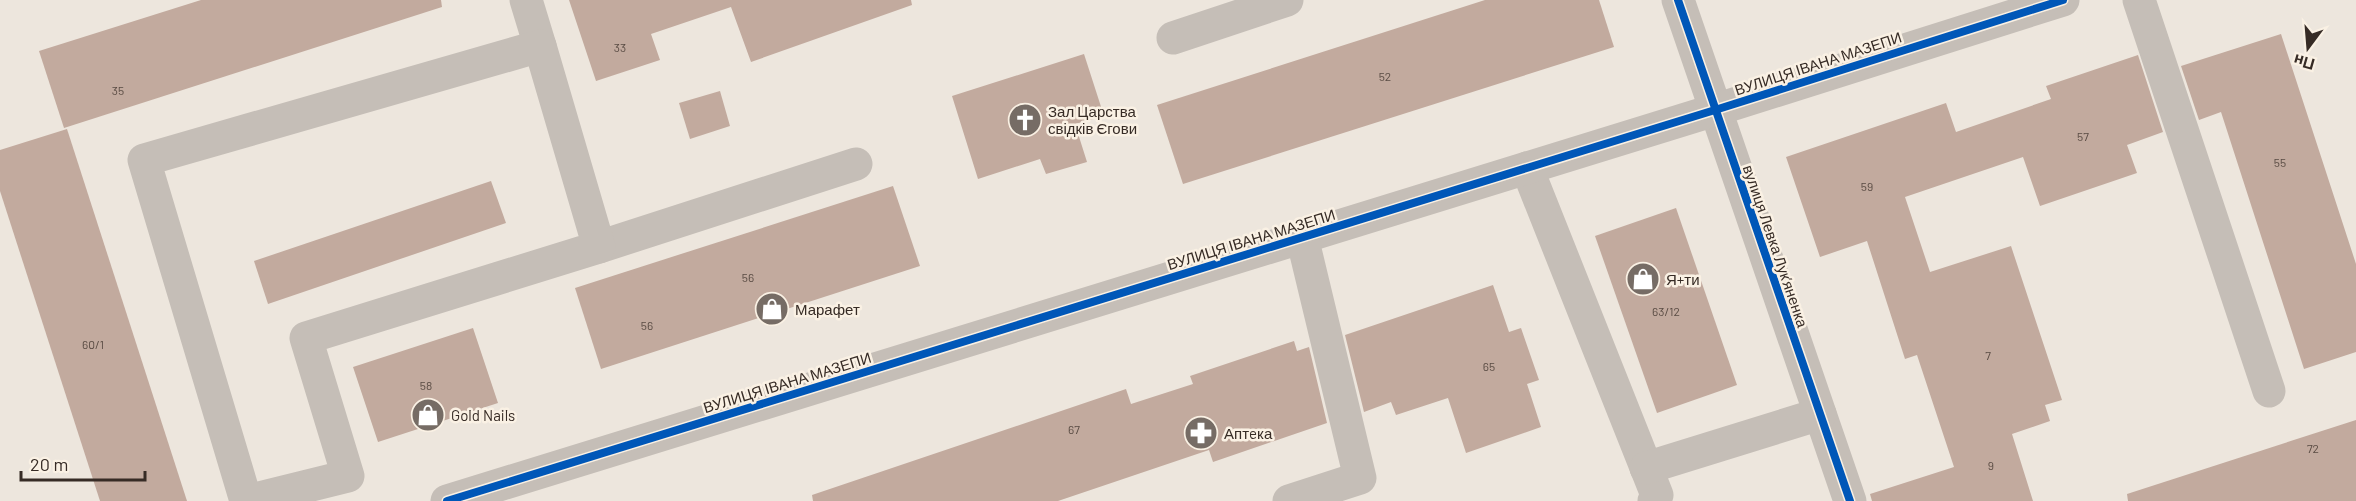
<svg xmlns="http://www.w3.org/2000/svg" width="2356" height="501" font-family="Barlow,sans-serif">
<rect width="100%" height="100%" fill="#ede6dd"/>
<g fill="#c2aa9e">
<polygon points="201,0 441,0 442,7 64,128 39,51"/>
<polygon points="569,0 911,0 912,5 751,62 731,7 651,34 660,60 596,81"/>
<polygon points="1485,0 1599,0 1614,47 1183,184 1157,105"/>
<polygon points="2281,34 2356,264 2356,352 2304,369 2221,112 2199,120 2181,66"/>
<polygon points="1084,54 1104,116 1075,124 1087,162 1046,174 1040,159 978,179 952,96"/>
<polygon points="2138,55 2163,132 2127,145 2137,173 2040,206 2023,157 1905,197 1930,272 2011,246 2062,400 2045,405 2050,421 2012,434 2033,501 1872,501 1870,494 1954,467 1917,355 1905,359 1867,241 1820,257 1786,157 1946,103 1956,132 2051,99 2046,86"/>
<polygon points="720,91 730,126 690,139 679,103"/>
<polygon points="67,129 187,501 100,501 0,191 0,150"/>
<polygon points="491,181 506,223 268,304 254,261"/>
<polygon points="893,186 920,266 601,369 575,288"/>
<polygon points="1676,208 1737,385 1657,413 1595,236"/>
<polygon points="1493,285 1509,332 1521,328 1539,380 1527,384 1541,427 1466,453 1448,398 1396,415 1391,402 1364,412 1345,335"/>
<polygon points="473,328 498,403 378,442 353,367"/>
<polygon points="1294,341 1297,351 1309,347 1327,423 1213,462 1209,450 1058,501 813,501 812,495 1126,389 1131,404 1193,384 1190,376"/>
<polygon points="2356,420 2356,501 2128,501 2127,494"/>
</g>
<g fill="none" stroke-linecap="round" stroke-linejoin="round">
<g stroke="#c5beb7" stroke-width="33">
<polyline points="526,0 540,46"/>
<polyline points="1678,0 1850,501"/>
<polyline points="2139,0 2269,391"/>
<polyline points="1173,38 1287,0"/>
<polyline points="1527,168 1657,495 1654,501"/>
<polyline points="599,247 856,164"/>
<polyline points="1646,468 1820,414"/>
<polyline points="246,501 144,160 540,46 599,247 306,338 348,476 247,501"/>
<polyline points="447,501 1715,110 2063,0"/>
<polyline points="1289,501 1360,478 1302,237"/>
</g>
<g stroke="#faf1e4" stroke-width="11">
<g id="cycleway">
<polyline points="1678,0 1850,501"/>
<polyline points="447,501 1715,110 2063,0"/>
</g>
</g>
<use href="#cycleway" stroke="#0057b8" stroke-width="8"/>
</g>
<defs>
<g id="church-disc" transform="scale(1.725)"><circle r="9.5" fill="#766c65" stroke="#faf1e4"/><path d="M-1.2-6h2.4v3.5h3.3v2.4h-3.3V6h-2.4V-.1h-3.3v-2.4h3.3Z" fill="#fff"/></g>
<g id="shop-disc" transform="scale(1.725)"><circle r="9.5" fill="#766c65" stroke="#faf1e4"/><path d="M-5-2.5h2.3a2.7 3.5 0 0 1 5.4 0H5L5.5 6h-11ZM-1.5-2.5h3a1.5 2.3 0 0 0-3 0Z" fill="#fff"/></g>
<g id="pharmacy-disc" transform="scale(1.725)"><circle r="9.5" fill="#766c65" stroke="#faf1e4"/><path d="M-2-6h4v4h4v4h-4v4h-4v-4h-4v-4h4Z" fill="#fff"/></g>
</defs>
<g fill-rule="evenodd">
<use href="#church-disc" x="1025" y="120"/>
<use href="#shop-disc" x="1643" y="279"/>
<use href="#shop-disc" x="772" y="309"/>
<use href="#shop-disc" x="428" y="415"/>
<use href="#pharmacy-disc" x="1201" y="433"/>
</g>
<g text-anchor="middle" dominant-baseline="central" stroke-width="5" stroke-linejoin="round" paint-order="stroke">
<g font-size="12" fill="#594b43">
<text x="620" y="47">33</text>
<text x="1385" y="76">52</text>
<text x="118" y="90">35</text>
<text x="2083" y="136">57</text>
<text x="2280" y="162">55</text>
<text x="1867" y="186">59</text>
<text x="748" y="277">56</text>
<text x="1666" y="311">63/12</text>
<text x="647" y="325">56</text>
<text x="93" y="344">60/1</text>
<text x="1988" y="355">7</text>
<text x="1489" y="366">65</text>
<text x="426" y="385">58</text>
<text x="1074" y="429">67</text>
<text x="2313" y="448">72</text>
<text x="1991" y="465">9</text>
</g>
<g font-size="15" fill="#362b25" stroke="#faf1e4">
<text transform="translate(1818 63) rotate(-18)">ВУЛИЦЯ ІВАНА МАЗЕПИ</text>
<text transform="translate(1251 239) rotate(-17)">ВУЛИЦЯ ІВАНА МАЗЕПИ</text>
<text transform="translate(1776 246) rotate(71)">вулиця Левка Лукʼяненка</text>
<text transform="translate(787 382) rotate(-17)">ВУЛИЦЯ ІВАНА МАЗЕПИ</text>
</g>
<g font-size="15" fill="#362b25" stroke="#faf1e4" text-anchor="start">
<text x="1048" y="111">Зал Царства<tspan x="1048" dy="17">свідків Єгови</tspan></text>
<text x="1666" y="279">Я+ти</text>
<text x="795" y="309">Марафет</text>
<text x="451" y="415">Gold Nails</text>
<text x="1224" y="433">Аптeка</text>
</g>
</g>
<g transform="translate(2308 48) rotate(196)" stroke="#faf1e4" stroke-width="4.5" paint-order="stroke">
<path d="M0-4.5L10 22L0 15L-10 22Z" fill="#362b25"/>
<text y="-9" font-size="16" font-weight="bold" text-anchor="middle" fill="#362b25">Пн</text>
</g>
<path d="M21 471v9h124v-9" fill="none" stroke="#362b25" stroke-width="3"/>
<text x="30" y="471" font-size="18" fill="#362b25" stroke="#faf1e4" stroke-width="4.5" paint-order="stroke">20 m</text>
</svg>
